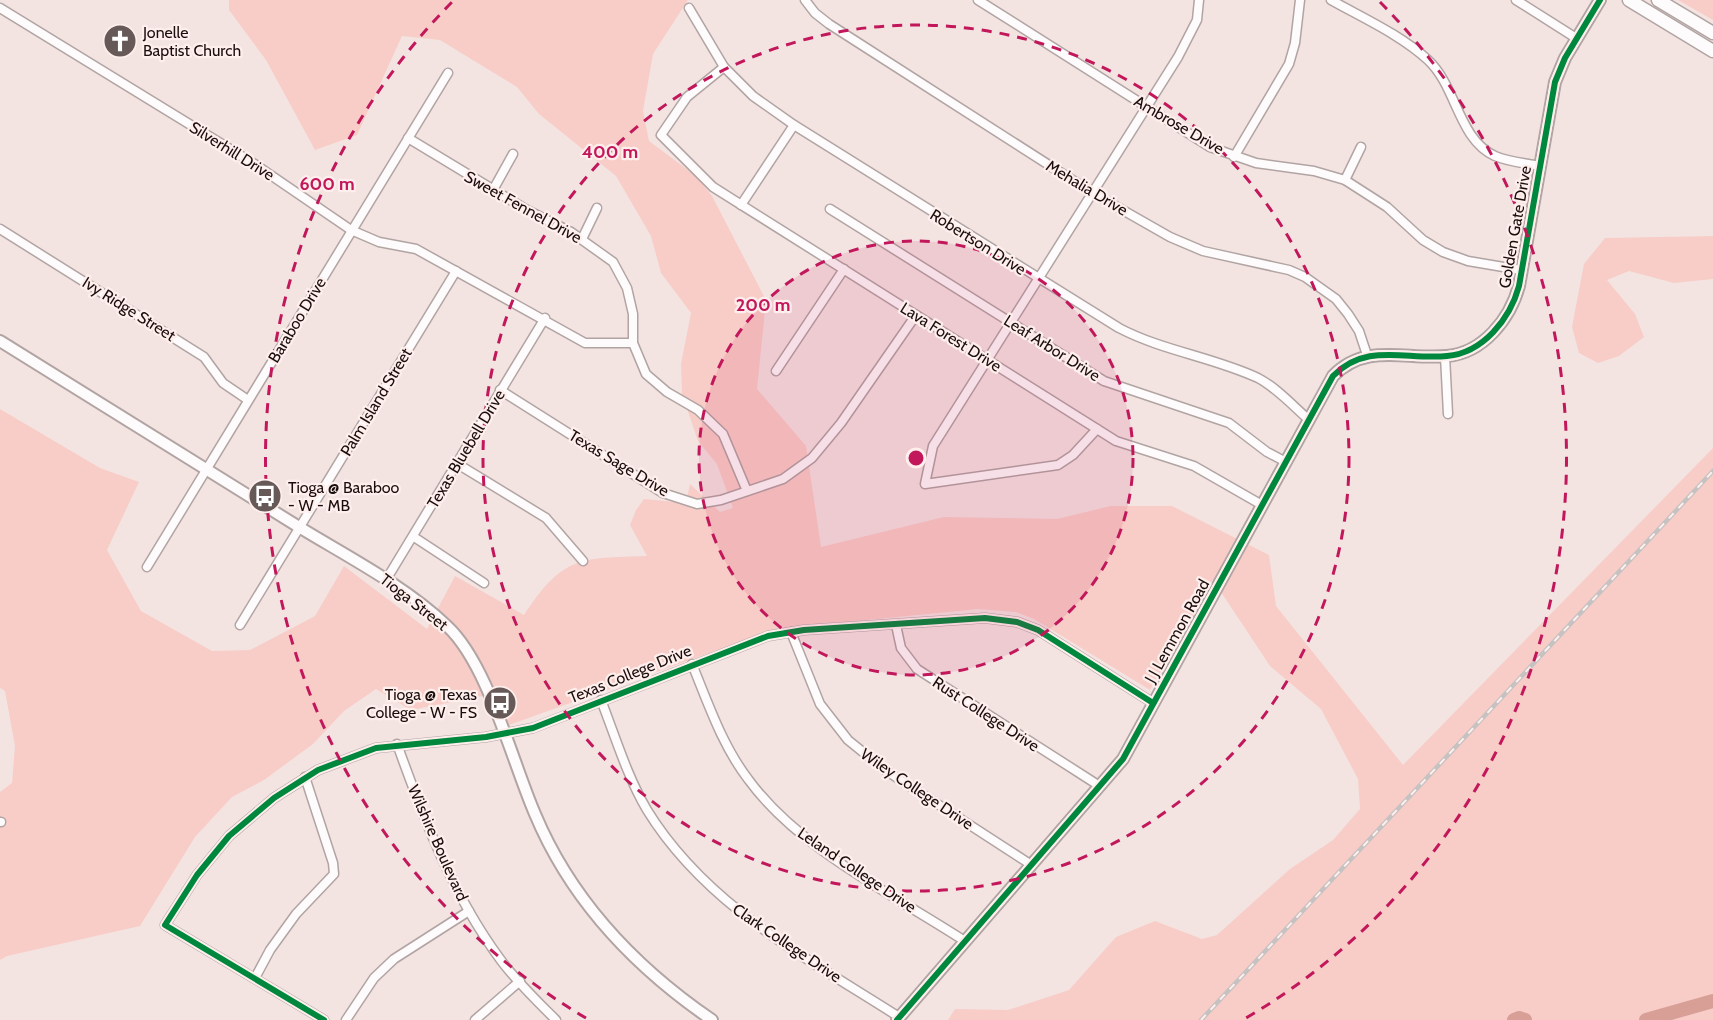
<svg xmlns="http://www.w3.org/2000/svg" width="1713" height="1020" font-family="Cabin,sans-serif">
<rect width="100%" height="100%" fill="#f3e4e2"/>
<g fill="#f8cdc7">
<path d="M229,0H688L653,54L643,111L649,141L696,176L712,196L766,300L757,389L806,446L821,547L944,517L1057,519L1111,506H1172L1269,555L1276,606L1403,765L1713,448V1020H948L955,1009L1008,1010L1069,990L1116,937L1155,921L1202,939L1217,935L1290,869L1333,840L1360,809L1358,779L1321,709L1270,666L1213,580L1150,690L1034,619L1016,612L978,609L776,629L509,725L498,693L411,710L376,689L344,711L313,744L264,780L232,797L195,837L140,926L7,956L0,960V792L12,783L15,746L5,691L0,688V409L100,468L139,482L107,550L141,611L212,651L250,650L315,616L344,566L427,629L455,576L524,615C563,556 579,558 647,556L630,525L636,510L644,499L686,503L690,484L720,512L733,508L717,464L698,441L682,394L681,364L691,313L661,273L651,236L616,176L539,114L517,87L440,40L402,36L357,135L315,150L266,60L229,10Z"/>
<polygon points="1678,0 1713,0 1713,20"/>
<polygon points="1713,236 1713,279 1674,283 1629,271 1607,280 1635,314 1644,337 1619,356 1598,363 1579,353 1572,327 1584,264 1605,238"/>
</g>
<g fill="none" stroke-linecap="round" stroke-linejoin="round">
<g stroke="#d89f97" stroke-width="14">
<polyline points="1514,1020 1519,1018 1525,1020"/>
<polyline points="1646,1020 1713,1001"/>
</g>
<g stroke="#b1a4a3" stroke-width="11">
<g id="minor">
<polyline points="805,0 815,13 829,24 1091,192 1170,237 1203,251 1289,270 1305,277 1336,299 1348,314 1359,331 1367,355"/>
<polyline points="978,0 1210,147 1256,163 1314,171 1345,180 1387,207 1423,240 1443,252 1468,261 1521,270"/>
<path d="M1331,0C1363,18 1401,35 1428,60C1457,87 1458,139 1495,156C1509,162 1525,163 1540,166"/>
<polyline points="1516,0 1576,38"/>
<polyline points="0,8 256,165 351,230 379,242 416,249 585,343 633,343"/>
<path d="M689,8L724,67L753,96L794,125L1119,328C1163,351 1213,357 1258,378C1277,388 1292,405 1308,419"/>
<polyline points="724,67 687,97 661,135 713,187 1116,441 1194,466 1262,505"/>
<polyline points="408,138 527,210 571,232 613,262 627,288 633,314 633,343 646,374 667,392 698,410 723,434 747,491"/>
<polyline points="1234,157 1289,64 1295,43 1300,0"/>
<polyline points="1345,180 1361,147"/>
<polyline points="493,190 513,154"/>
<polyline points="741,205 794,125"/>
<polyline points="830,209 1104,381 1229,423 1267,452 1286,462"/>
<polyline points="0,229 204,357 223,383 248,400"/>
<polyline points="582,239 597,208"/>
<polyline points="1445,356 1448,414"/>
<polyline points="776,371 844,269"/>
<polyline points="500,390 663,493 697,504 721,500 783,479 812,458 841,423 916,315"/>
<polyline points="1097,429 1073,455 1058,465 925,484 933,446 1178,57 1197,20 1199,0"/>
<polyline points="456,463 546,518 583,561"/>
<polyline points="414,537 484,583"/>
<polyline points="147,567 448,73"/>
<polyline points="386,580 545,318"/>
<polyline points="240,625 456,271"/>
<polyline points="896,625 901,648 917,669 1098,785"/>
<polyline points="791,632 820,704 848,740 885,770 1030,864"/>
<path d="M692,664C708,703 722,745 748,779C798,848 892,894 963,940"/>
<path d="M601,700C615,736 627,776 647,810C706,906 807,958 899,1017"/>
<path d="M397,744C424,819 452,894 500,959C516,981 537,1001 556,1020"/>
<polyline points="0,822 1,822"/>
<polyline points="255,978 270,950 296,914 334,874 333,863 305,777"/>
<polyline points="324,1020 165,925 197,875 229,836 274,798 318,770 376,748 486,737 533,728 768,636 804,630 985,618 1017,622 1038,630 1153,703"/>
<polyline points="346,1020 374,978 394,959 469,911"/>
<polyline points="475,1020 520,981"/>
</g>
</g>
<g stroke="#b1a4a3" stroke-width="14">
<g id="tertiary">
<path d="M0,341C99,403 199,465 299,527C348,557 405,586 447,626C488,664 512,761 535,814C571,900 636,968 712,1020"/>
<path d="M897,1020L1123,759L1333,376C1366,342 1405,360 1447,356C1483,353 1510,319 1519,286L1555,82L1565,58L1600,0"/>
</g>
</g>
<g stroke="#b1a4a3" stroke-width="15">
<g id="secondary">
<polyline points="1629,0 1713,51"/>
<polyline points="1658,0 1713,33"/>
</g>
</g>
<use href="#minor" stroke="#fdfbfb" stroke-width="8"/>
<use href="#tertiary" stroke="#fdfbfb" stroke-width="10"/>
<use href="#secondary" stroke="#fdfbfb" stroke-width="12"/>
<g stroke="#c6c2c2" stroke-width="4.5">
<polyline id="rail" points="1201,1020 1713,471"/>
</g>
<use href="#rail" stroke="#feefed" stroke-width="2" stroke-dasharray="7" stroke-linecap="butt"/>
<g stroke="#feefed" stroke-width="10">
<g id="cycleway">
<polyline points="324,1020 165,925 197,875 229,836 274,798 318,770 376,748 486,737 533,728 768,636 804,630 985,618 1017,622 1038,630 1153,703"/>
<path d="M897,1020L1123,759L1333,376C1366,342 1405,360 1447,356C1483,353 1510,319 1519,286L1555,82L1565,58L1600,0"/>
</g>
</g>
<use href="#cycleway" stroke="#00873e" stroke-width="6"/>
</g>
<circle cx="916" cy="458" r="217" fill="#c2185b" fill-opacity=".12"/>
<g fill="none" stroke="#c2185b" stroke-width="3" stroke-dasharray="10 8">
<circle cx="916" cy="458" r="217"/>
<circle cx="916" cy="458" r="433"/>
<path d="M586 1018A650 650 0 0 1 452 2M1380 2A650 650 0 0 1 1246 1018"/>
</g>
<defs>
<g id="church-disc" transform="scale(1.725)"><circle r="9.5" fill="#665957" stroke="#feefed"/><path d="M-1.2-6h2.4v3.5h3.3v2.4h-3.3V6h-2.4V-.1h-3.3v-2.4h3.3Z" fill="#fff"/></g>
<g id="bus-disc" transform="scale(1.725)"><circle r="9.5" fill="#665957" stroke="#feefed"/><path d="M-5-6H5V4H4V6H2V4H-2V6H-4V4H-5ZM-3.5-4V0h7V-4ZM-3.5 1.2v1.5H-2V1.2ZM2 1.2v1.5H3.5V1.2Z" fill="#fff"/></g>
</defs>
<g fill-rule="evenodd">
<use href="#church-disc" x="120" y="41"/>
<use href="#bus-disc" x="265" y="496"/>
<use href="#bus-disc" x="500" y="703"/>
</g>
<g text-anchor="middle" dominant-baseline="central" stroke-width="4.5" stroke-linejoin="round" paint-order="stroke">
<g font-size="16" fill="#1a0e0c" stroke="#feefed" text-anchor="start">
<text x="143" y="32">Jonelle<tspan x="143" dy="18">Baptist Church</tspan></text>
<text x="288" y="487">Tioga @ Baraboo<tspan x="288" dy="18">- W - MB</tspan></text>
<text x="477" y="694" text-anchor="end">Tioga @ Texas<tspan x="477" dy="18">College - W - FS</tspan></text>
</g>
<g font-size="16" fill="#1a0e0c" stroke="#feefed">
<text transform="translate(1179 125) rotate(30)">Ambrose Drive</text>
<text transform="translate(232 151) rotate(32)">Silverhill Drive</text>
<text transform="translate(1087 188) rotate(31)">Mehalia Drive</text>
<text transform="translate(523 207) rotate(29)">Sweet Fennel Drive</text>
<text transform="translate(1515 227) rotate(-80)">Golden Gate Drive</text>
<text transform="translate(978 242) rotate(32)">Robertson Drive</text>
<text transform="translate(129 309) rotate(32)">Ivy Ridge Street</text>
<text transform="translate(297 320) rotate(-59)">Baraboo Drive</text>
<text transform="translate(951 337) rotate(32)">Lava Forest Drive</text>
<text transform="translate(1052 348) rotate(32)">Leaf Arbor Drive</text>
<text transform="translate(376 402) rotate(-59)">Palm Island Street</text>
<text transform="translate(466 449) rotate(-59)">Texas Bluebell Drive</text>
<text transform="translate(619 463) rotate(31)">Texas Sage Drive</text>
<text transform="translate(414 602) rotate(38)">Tioga Street</text>
<text transform="translate(1177 631) rotate(-61)">J J Lemmon Road</text>
<text transform="translate(630 674) rotate(-22)">Texas College Drive</text>
<text transform="translate(986 714) rotate(33)">Rust College Drive</text>
<text transform="translate(917 789) rotate(34)">Wiley College Drive</text>
<text transform="translate(438 843) rotate(66)">Wilshire Boulevard</text>
<text transform="translate(857 870) rotate(34)">Leland College Drive</text>
<text transform="translate(787 943) rotate(34)">Clark College Drive</text>
</g>
</g>
<circle cx="916" cy="458" r="9" fill="#c2185b" stroke="#feefed" stroke-width="3"/>
<g font-size="18" text-anchor="middle" font-weight="bold" fill="#c2185b" stroke="#feefed" stroke-width="4.5" stroke-linejoin="round" paint-order="stroke">
<text x="610" y="158">400 m</text>
<text x="327" y="190">600 m</text>
<text x="763" y="311">200 m</text>
</g>
</svg>
